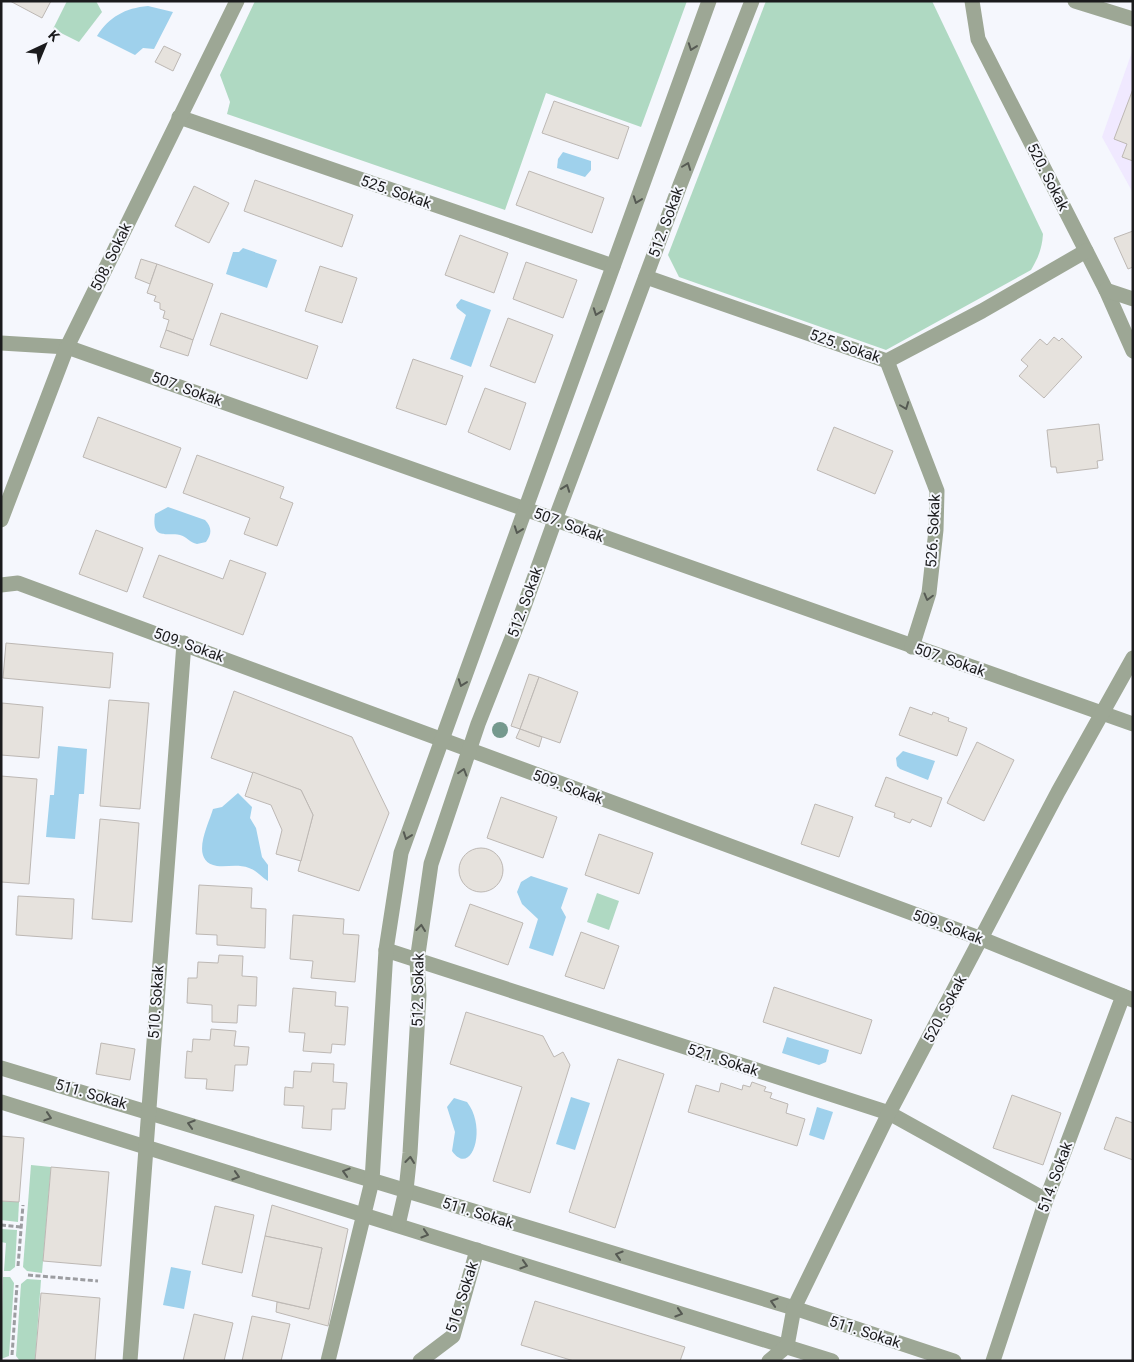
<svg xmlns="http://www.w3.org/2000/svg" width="1134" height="1362" font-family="Roboto,sans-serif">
<rect width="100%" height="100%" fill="#f5f7fd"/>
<polygon fill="#f0e9ff" points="1133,49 1133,193 1102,137"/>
<g fill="#afd9c2">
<polygon points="67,1 96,1 102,12 79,42 53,29"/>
<polygon points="255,1 687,1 641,127 546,93 505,210 227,114 230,102 220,75"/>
<path d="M766,1H932L1043,234C1042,249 1038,258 1031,270L886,350L679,277L668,255Z"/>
<polygon points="597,893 619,901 609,930 587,922"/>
<polygon points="31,1165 51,1167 42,1273 27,1271 23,1267"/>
<polygon points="1,1201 19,1202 18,1222 1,1220"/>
<polygon points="1,1229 17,1230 15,1267 10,1271 4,1271 6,1243 1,1242"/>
<polygon points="3,1277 10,1277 14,1283 9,1356 1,1359"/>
<polygon points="27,1279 41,1280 35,1361 20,1361 16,1356 21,1284"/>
</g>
<g fill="#9fd1ec">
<path d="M148,6L173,12L154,49L143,48L135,55L97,36C109,17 125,8 148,6Z"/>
<polygon points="563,152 591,161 591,170 585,177 557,168 558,159"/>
<polygon points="243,248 277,260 267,288 226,274 233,252 239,252"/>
<polygon points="461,299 491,310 471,367 450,359 466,315 457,308 456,305"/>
<path d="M168,507L205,520C212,527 212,534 206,542L197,544C190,543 186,536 180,535C167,532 151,541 155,514Z"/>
<polygon points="58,746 87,749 84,794 79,794 75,839 46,837 50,795 54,795"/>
<polygon points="903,751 935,761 928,780 900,769 897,766 896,758"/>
<path d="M238,793L252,807L250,818L256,828L262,857L268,865V881C261,877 256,870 249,868C238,864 228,867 217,866C189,861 208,826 213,809L222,807Z"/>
<polygon points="531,876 568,888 561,908 566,917 553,956 529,948 538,919 522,904 517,892 521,882"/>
<polygon points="787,1037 829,1050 826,1062 819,1065 782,1053"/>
<polygon points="571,1097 590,1103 575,1150 556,1144"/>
<path d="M454,1098L467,1102C488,1129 471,1178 452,1151L455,1132L447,1107Z"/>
<polygon points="817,1107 833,1112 824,1140 809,1135"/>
<polygon points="171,1267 191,1271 184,1309 163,1305"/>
</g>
<g fill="#e6e2dd" stroke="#bdb8b4">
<polygon points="10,1 51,1 42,18"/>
<polygon points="164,46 181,54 173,71 155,62"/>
<polygon points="1133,89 1133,161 1122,157 1127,144 1114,139"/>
<polygon points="554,101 629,127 618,159 542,133"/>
<polygon points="529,171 604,198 592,233 516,205"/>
<polygon points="255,180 353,215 342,247 244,211"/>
<polygon points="194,186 229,203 209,243 175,226"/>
<polygon points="1133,231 1133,267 1128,269 1114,238"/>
<polygon points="460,235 508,253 494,293 445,275"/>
<polygon points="141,259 157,264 150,284 135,278"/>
<polygon points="526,262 577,280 563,318 513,299"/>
<polygon points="157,264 213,284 193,340 166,330 169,320 163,318 165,311 160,309 160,303 154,301 156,296 147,293"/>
<polygon points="320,266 357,278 342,323 305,311"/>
<polygon points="221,313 318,346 307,379 210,345"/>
<polygon points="508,318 553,335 535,383 490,366"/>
<polygon points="166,330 193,340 188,356 160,347"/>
<polygon points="1054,337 1059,341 1062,338 1082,357 1044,398 1019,376 1028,366 1021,360 1040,339 1047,345"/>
<polygon points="413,359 463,376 446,425 396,408"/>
<polygon points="485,388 526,403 510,450 468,432"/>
<polygon points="98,417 181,448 166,488 83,457"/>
<polygon points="1099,424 1103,460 1097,461 1098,468 1057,473 1056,467 1051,467 1047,430"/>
<polygon points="834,427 893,451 875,494 817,470"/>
<polygon points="197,455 284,487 280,498 293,503 277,546 244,534 250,518 183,493"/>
<polygon points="96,530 143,548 127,592 79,574"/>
<polygon points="159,555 223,579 230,560 266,573 243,635 143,597"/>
<polygon points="6,643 113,653 110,688 3,678"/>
<polygon points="529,674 539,677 520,729 511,726"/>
<polygon points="539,677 578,692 560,743 520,729"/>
<polygon points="234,691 352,737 389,813 359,891 298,871 313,815 301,790 211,758"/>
<polygon points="109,700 149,703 140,809 100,806"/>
<polygon points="2,703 43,707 39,758 1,755"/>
<polygon points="910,707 932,715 933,712 949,718 948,721 967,728 957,756 899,735"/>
<polygon points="520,729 542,737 539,747 516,738"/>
<polygon points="977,742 1014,760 984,821 947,803"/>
<polygon points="253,772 301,790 313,815 301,861 276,854 282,830 271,805 245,796"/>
<polygon points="1,776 37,779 29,884 1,882"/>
<polygon points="886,777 942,798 931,827 912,819 910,823 894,817 895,813 875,806"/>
<polygon points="501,797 557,817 543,858 487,838"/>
<polygon points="815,804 853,817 839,857 801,844"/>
<polygon points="100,819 139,823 132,922 92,919"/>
<polygon points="599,834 653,853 639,894 585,875"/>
<circle cx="481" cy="870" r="22"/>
<polygon points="199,885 252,888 251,908 266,909 265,948 217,945 217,935 196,934"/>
<polygon points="18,896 74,899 72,939 16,935"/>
<polygon points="470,904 523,923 508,965 455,946"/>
<polygon points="293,915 344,919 343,934 359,935 355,982 311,978 313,961 290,959"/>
<polygon points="581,932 619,946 604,989 565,976"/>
<polygon points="219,955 243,956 242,976 257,977 256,1006 238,1005 237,1023 212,1022 212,1005 187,1003 188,978 197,978 198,962 218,963"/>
<polygon points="774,987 872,1020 861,1054 763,1022"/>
<polygon points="293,988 336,992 335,1006 348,1007 345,1045 332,1044 331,1053 303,1051 305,1033 289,1032"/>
<polygon points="466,1012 543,1036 554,1057 563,1052 570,1065 530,1193 493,1181 522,1087 450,1064"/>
<polygon points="211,1029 236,1031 234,1046 249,1047 247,1065 235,1065 233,1091 206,1089 207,1079 185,1078 187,1051 192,1052 193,1039 210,1040"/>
<polygon points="101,1043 135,1049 130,1080 96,1074"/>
<polygon points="618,1059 664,1074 615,1228 569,1212"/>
<polygon points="312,1063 334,1064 333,1082 347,1083 345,1109 332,1109 331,1130 302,1128 304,1106 284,1105 285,1087 293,1088 294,1071 311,1072"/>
<polygon points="752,1082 766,1087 764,1091 772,1093 770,1098 788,1104 786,1113 805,1119 797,1146 688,1112 696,1085 719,1092 721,1083 742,1090 743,1085 750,1087"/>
<polygon points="1012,1095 1061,1113 1043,1165 993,1148"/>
<polygon points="1116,1117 1133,1123 1133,1160 1104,1149"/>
<polygon points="1,1136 24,1138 19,1202 1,1201"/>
<polygon points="51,1167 109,1172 101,1266 43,1261"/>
<polygon points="272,1205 348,1229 328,1326 276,1312 277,1302 309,1309 322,1248 265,1236"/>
<polygon points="215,1206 254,1215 242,1273 202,1264"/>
<polygon points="265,1236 322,1248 309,1309 252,1296"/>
<polygon points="41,1293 100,1298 95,1361 35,1361"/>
<polygon points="535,1301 685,1347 680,1361 574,1361 521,1345"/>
<polygon points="194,1314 233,1323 224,1361 183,1361"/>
<polygon points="252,1316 290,1324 281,1361 242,1361"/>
</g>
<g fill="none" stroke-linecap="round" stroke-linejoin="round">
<g stroke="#9c9da1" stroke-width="3" stroke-dasharray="5 2.5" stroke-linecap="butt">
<polyline points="1,1225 21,1227"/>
<polyline points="18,1266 23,1205"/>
<polyline points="28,1275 98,1281"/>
<polyline points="12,1355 17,1285"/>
</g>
<g stroke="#9da795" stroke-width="15">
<polyline points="972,1 978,39 1106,290 1133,351"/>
<polyline points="1075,1 1133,19"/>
<polyline points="179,117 613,266"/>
<polyline points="646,277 887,361 982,311 1086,251"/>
<polyline points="1106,290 1133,299"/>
<polyline points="1,343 67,347 1133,724"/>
<polyline points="887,361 937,491 936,530 929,593 912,647"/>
<polyline points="1,520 67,347 237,1"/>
<polyline points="1,585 18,583 982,939 1133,1000"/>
<polyline points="386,950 889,1113 1046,1200"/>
<polyline points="1,1068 794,1308 954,1361"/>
<polyline points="1,1102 832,1361"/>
<polyline points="398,1225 406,1190 410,1153 419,995 417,961 431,864 478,724 521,615 555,520 680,185 752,1"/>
<polyline points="130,1361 184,643"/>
<polyline points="328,1361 372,1181 386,950 401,853 709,1"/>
<polyline points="420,1361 453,1336 477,1250"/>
<polyline points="769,1361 787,1346 794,1308 889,1113 1058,792 1133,658"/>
<polyline points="993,1361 1046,1200 1123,996"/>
</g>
</g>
<circle fill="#75998e" cx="500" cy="730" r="8"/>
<defs><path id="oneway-chevron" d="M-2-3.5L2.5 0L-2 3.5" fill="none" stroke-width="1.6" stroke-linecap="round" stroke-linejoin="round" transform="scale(1.25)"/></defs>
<g stroke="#565a53">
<use href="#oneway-chevron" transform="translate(692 47) rotate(110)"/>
<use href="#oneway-chevron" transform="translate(687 166) rotate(-69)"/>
<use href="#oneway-chevron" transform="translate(637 200) rotate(110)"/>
<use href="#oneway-chevron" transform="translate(597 312) rotate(110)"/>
<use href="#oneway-chevron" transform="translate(905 406) rotate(69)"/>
<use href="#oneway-chevron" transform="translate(566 488) rotate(-70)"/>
<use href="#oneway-chevron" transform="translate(518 530) rotate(110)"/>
<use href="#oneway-chevron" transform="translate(928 597) rotate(105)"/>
<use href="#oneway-chevron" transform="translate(462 683) rotate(110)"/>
<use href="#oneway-chevron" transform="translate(463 772) rotate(-73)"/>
<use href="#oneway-chevron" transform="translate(407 836) rotate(110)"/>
<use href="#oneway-chevron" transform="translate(421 928) rotate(-83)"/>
<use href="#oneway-chevron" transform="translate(48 1117) rotate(18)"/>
<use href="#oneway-chevron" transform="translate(191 1124) rotate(-163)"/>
<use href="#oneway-chevron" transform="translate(410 1160) rotate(-84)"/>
<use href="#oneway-chevron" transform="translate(346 1172) rotate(-163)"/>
<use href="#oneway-chevron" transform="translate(236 1176) rotate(17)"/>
<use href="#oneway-chevron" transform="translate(425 1234) rotate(17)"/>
<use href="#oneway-chevron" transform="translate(619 1255) rotate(-163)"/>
<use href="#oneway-chevron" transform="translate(524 1265) rotate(17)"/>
<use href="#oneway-chevron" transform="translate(774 1302) rotate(-163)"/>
<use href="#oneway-chevron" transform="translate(679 1313) rotate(17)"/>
</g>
<g text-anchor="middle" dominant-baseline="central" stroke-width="4" stroke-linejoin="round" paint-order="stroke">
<g font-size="15" fill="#1b1b1d" stroke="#f5f7fd">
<text transform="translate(1048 177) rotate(63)">520. Sokak</text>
<text transform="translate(396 192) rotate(19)">525. Sokak</text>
<text transform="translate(666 222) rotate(-70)">512. Sokak</text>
<text transform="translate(111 257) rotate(-64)">508. Sokak</text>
<text transform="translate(845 346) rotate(19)">525. Sokak</text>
<text transform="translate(187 389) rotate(20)">507. Sokak</text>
<text transform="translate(569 525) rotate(20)">507. Sokak</text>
<text transform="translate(933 531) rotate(-87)">526. Sokak</text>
<text transform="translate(525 602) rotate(-70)">512. Sokak</text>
<text transform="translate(189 645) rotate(20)">509. Sokak</text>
<text transform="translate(950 660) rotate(19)">507. Sokak</text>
<text transform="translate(568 787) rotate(20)">509. Sokak</text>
<text transform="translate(948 927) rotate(20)">509. Sokak</text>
<text transform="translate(418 990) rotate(-89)">512. Sokak</text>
<text transform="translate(156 1002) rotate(-86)">510. Sokak</text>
<text transform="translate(945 1009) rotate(-62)">520. Sokak</text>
<text transform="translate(723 1060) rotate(18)">521. Sokak</text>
<text transform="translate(91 1094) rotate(16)">511. Sokak</text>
<text transform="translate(1055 1177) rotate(-70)">514. Sokak</text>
<text transform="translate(478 1213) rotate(17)">511. Sokak</text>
<text transform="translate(462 1297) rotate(-72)">516. Sokak</text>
<text transform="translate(865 1332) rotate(18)">511. Sokak</text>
</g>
</g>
<rect width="1134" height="1362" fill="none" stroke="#1b1b1d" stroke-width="5"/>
<g transform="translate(45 45) rotate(44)" stroke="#f5f7fd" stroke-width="4" paint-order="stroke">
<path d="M0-4L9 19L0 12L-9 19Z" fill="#1b1b1d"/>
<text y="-8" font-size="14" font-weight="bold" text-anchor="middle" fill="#1b1b1d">K</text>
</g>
</svg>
